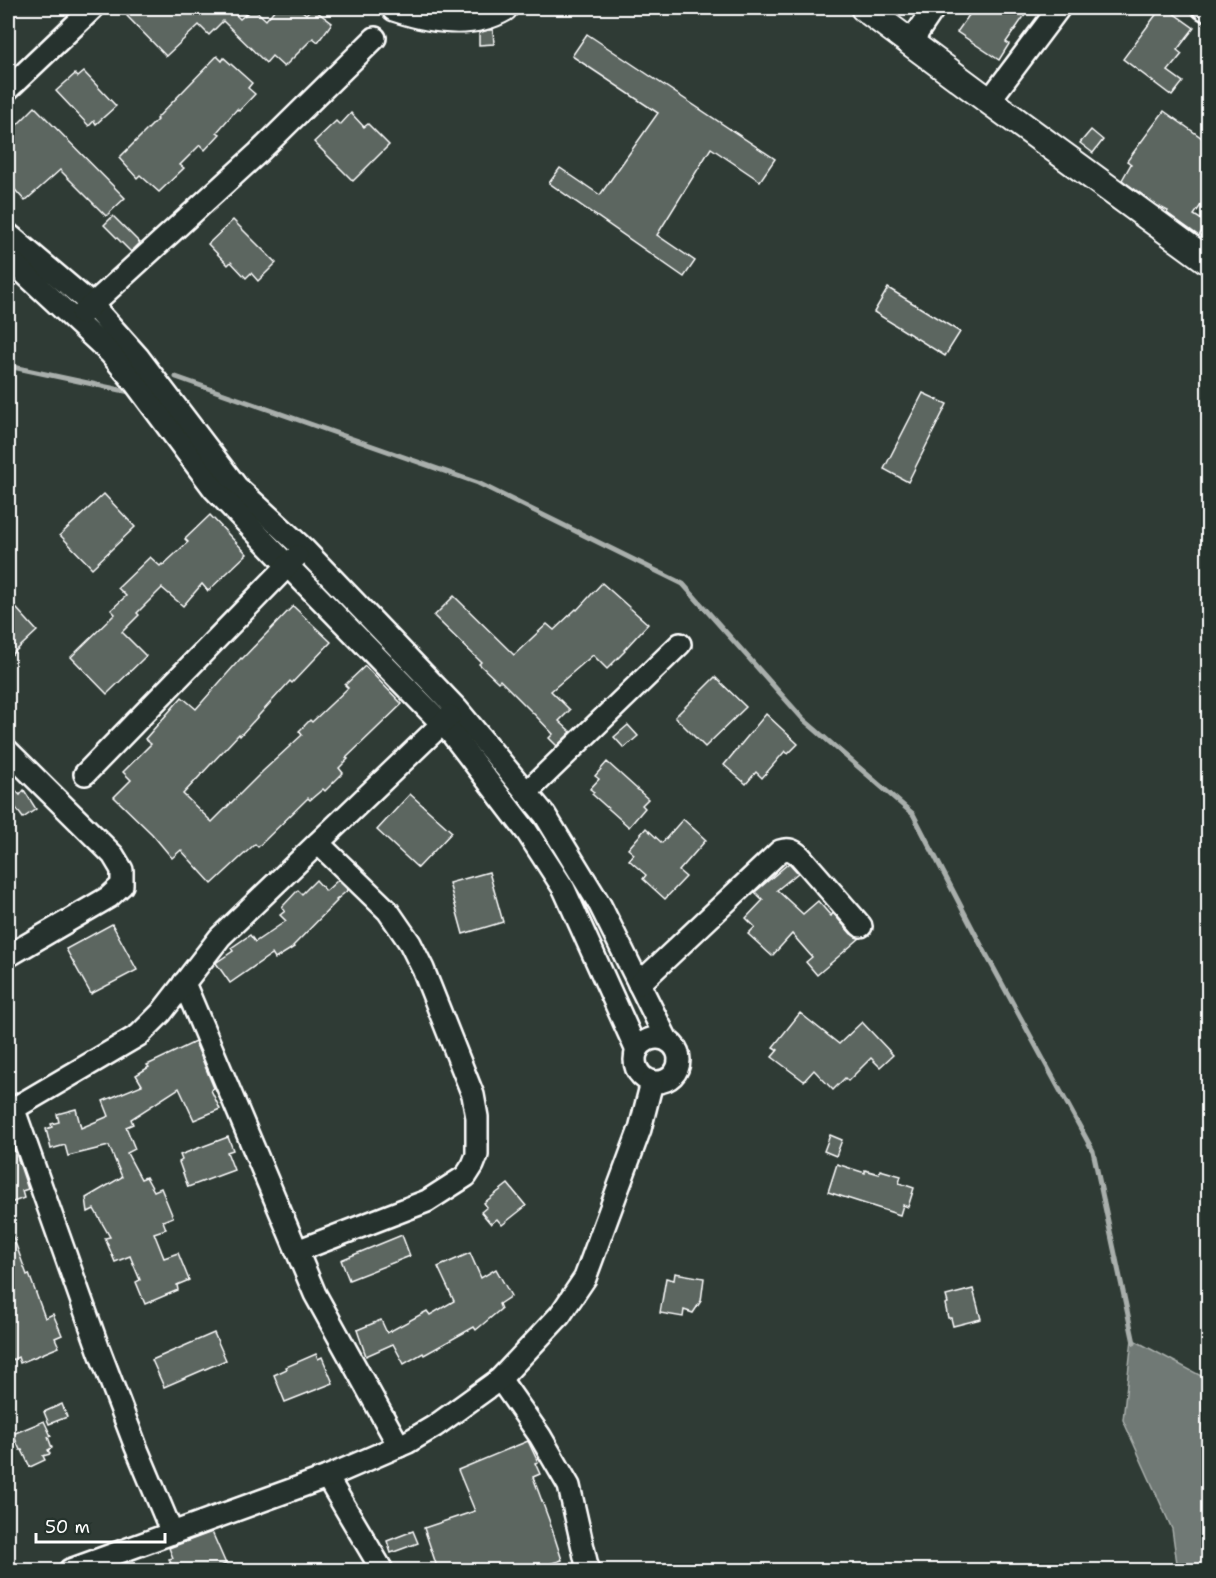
<svg xmlns="http://www.w3.org/2000/svg" width="1216" height="1578" font-family="'Shantell Sans',sans-serif">
<rect width="100%" height="100%" fill="#2f3b35"/>
<filter id="ink" filterUnits="userSpaceOnUse"><feTurbulence type="fractalNoise" baseFrequency=".0167" numOctaves="2"/><feDisplacementMap in="SourceGraphic" scale="12" xChannelSelector="R" yChannelSelector="G"/><feConvolveMatrix kernelMatrix="1 2 1 2 8 2 1 2 1" color-interpolation-filters="sRGB"/></filter>
<g filter="url(#ink)">
<polygon fill="#707975" stroke="#a9afac" stroke-width="1.5" points="1132,1339 1205,1378 1208,1382 1208,1570 1178,1570 1172,1529 1123,1420"/>
<g fill="none" stroke-linecap="round" stroke-linejoin="round">
<g stroke="#a9afac" stroke-width="5">
<polyline points="8,366 130,392"/>
<polyline points="176,377 478,483 683,584 804,720 913,814 980,943 1093,1151 1134,1343"/>
</g>
</g>
<g fill="#5b6661" stroke="#fff" stroke-width="1.5">
<polygon points="136,8 237,8 233,12 240,19 253,8 266,20 276,8 299,8 306,14 312,8 332,23 318,42 313,38 284,67 272,56 266,63 223,21 209,35 199,25 166,56 127,16"/>
<polygon points="974,8 1030,8 1006,42 1009,44 999,60 957,32"/>
<polygon points="1161,8 1166,8 1194,28 1177,50 1182,54 1168,71 1183,82 1172,96 1123,59"/>
<polygon points="488,30 493,30 494,44 479,45 479,33"/>
<polygon points="587,34 775,159 760,181 711,148 657,235 695,261 684,277 549,183 560,168 600,195 658,113 572,56"/>
<polygon points="217,56 222,61 224,58 252,83 248,88 255,94 239,111 237,109 217,132 220,134 205,150 200,145 180,165 184,168 159,192 140,175 137,178 119,158 157,120 156,119"/>
<polygon points="84,72 116,106 96,124 94,121 89,126 56,91 75,74 78,77"/>
<polygon points="35,107 125,198 106,216 60,170 25,201 8,182 8,134"/>
<polygon points="1164,111 1209,143 1209,194 1194,215 1207,223 1199,236 1167,213 1168,211 1158,206 1122,180 1131,164 1127,161"/>
<polygon points="351,113 364,127 368,124 389,145 353,181 314,142 336,121 340,125"/>
<polygon points="1091,130 1103,140 1093,153 1080,143"/>
<polygon points="113,216 140,243 131,252 104,225"/>
<polygon points="233,220 276,263 258,281 251,273 246,278 231,262 228,265 208,244"/>
<polygon points="888,288 960,332 945,356 874,312"/>
<polygon points="923,393 947,404 908,482 884,469"/>
<polygon points="104,494 135,527 92,568 60,535"/>
<polygon points="210,515 247,554 208,591 202,584 183,606 162,588 137,613 139,615 122,632 146,656 107,694 71,657 115,614 111,610 126,596 118,588 150,557 160,566 162,564 163,565 188,542 185,539"/>
<polygon points="602,583 648,624 624,650 625,651 607,669 593,655 551,691 570,710 559,721 571,732 557,746 549,738 553,734 536,716 500,680 498,682 479,664 481,662 434,616 454,596 514,655 547,624 554,630 576,609 577,610"/>
<polygon points="8,599 37,631 8,658"/>
<polygon points="293,606 331,642 292,683 290,681 240,736 239,734 183,794 212,822 263,771 302,735 299,731 310,720 312,722 348,688 345,685 365,666 402,704 346,758 348,759 339,768 343,773 325,791 323,789 310,800 308,798 258,847 255,844 212,884 181,850 172,858 152,834 114,797 131,780 123,772 151,744 145,739 182,697 196,709 241,658 242,659"/>
<polygon points="715,677 746,707 705,747 675,717"/>
<polygon points="766,714 798,744 788,754 785,751 762,778 756,772 746,784 724,765"/>
<polygon points="628,725 638,736 624,748 614,737"/>
<polygon points="607,762 648,799 642,805 645,808 629,827 592,794 594,792 590,789 599,779 595,776"/>
<polygon points="8,782 20,795 24,790 36,809 23,818 16,808 8,814"/>
<polygon points="410,794 452,832 418,868 377,830"/>
<polygon points="683,819 706,840 679,871 686,877 665,899 643,879 646,875 629,860 634,854 628,849 646,828 662,843"/>
<polygon points="789,863 798,873 777,890 803,914 818,901 831,916 833,913 851,934 860,938 817,975 806,962 812,957 792,934 772,956 748,934 755,927 746,918 763,900 755,892"/>
<polygon points="489,872 503,922 463,934 449,883"/>
<polygon points="316,880 326,891 338,880 348,890 336,900 337,901 293,946 294,947 275,959 272,954 230,983 216,963 217,962 233,951 231,948 250,935 255,942 286,921 280,915 285,911 282,907 298,890 302,894"/>
<polygon points="112,924 137,970 91,994 66,949"/>
<polygon points="800,1013 839,1044 862,1022 893,1055 880,1067 871,1058 848,1081 845,1078 833,1090 814,1070 804,1081 772,1057 778,1050 773,1047"/>
<polygon points="195,1042 214,1088 211,1090 220,1109 194,1120 179,1088 131,1119 133,1124 126,1127 135,1149 127,1153 141,1179 146,1177 154,1191 161,1188 173,1217 163,1221 166,1229 154,1233 164,1258 178,1253 189,1280 177,1285 178,1290 145,1304 136,1282 140,1280 130,1256 115,1262 105,1238 110,1237 94,1209 88,1212 86,1198 122,1177 109,1146 68,1156 65,1145 51,1149 46,1129 52,1127 51,1124 59,1122 57,1114 76,1109 81,1128 109,1116 103,1101 142,1085 136,1075 149,1067 147,1065"/>
<polygon points="8,1130 28,1189 22,1191 24,1198 8,1204"/>
<polygon points="830,1135 842,1140 836,1156 824,1151"/>
<polygon points="228,1137 233,1150 227,1152 234,1170 188,1187 179,1162 182,1160 180,1155"/>
<polygon points="837,1164 865,1173 865,1170 879,1174 880,1170 901,1176 899,1183 914,1188 908,1207 903,1205 900,1215 828,1192"/>
<polygon points="508,1184 526,1206 502,1225 497,1219 491,1224 481,1212 487,1207 484,1203"/>
<polygon points="9,1226 27,1275 29,1274 45,1318 53,1314 62,1335 55,1338 59,1347 20,1363 18,1357 8,1362 8,1227"/>
<polygon points="402,1235 410,1256 349,1280 341,1260"/>
<polygon points="470,1253 481,1278 496,1269 511,1296 499,1304 501,1309 476,1330 474,1327 424,1355 423,1353 404,1364 393,1344 366,1356 357,1330 381,1320 387,1333 427,1311 430,1315 454,1301 438,1267"/>
<polygon points="675,1273 704,1278 701,1301 693,1313 684,1310 683,1317 660,1313 666,1278 674,1280"/>
<polygon points="973,1289 981,1319 953,1326 951,1318 948,1318 945,1304 948,1303 946,1296"/>
<polygon points="214,1333 226,1360 164,1387 152,1360"/>
<polygon points="316,1354 318,1359 322,1357 333,1383 285,1402 274,1375 287,1369 286,1367"/>
<polygon points="62,1404 67,1417 49,1424 44,1412"/>
<polygon points="44,1421 51,1436 48,1437 52,1448 48,1450 50,1454 43,1456 45,1460 30,1467 22,1450 20,1450 13,1434"/>
<polygon points="528,1441 538,1462 535,1463 540,1474 533,1477 549,1520 562,1560 530,1570 438,1570 424,1528 475,1511 458,1470"/>
<polygon points="413,1531 418,1543 391,1553 387,1541"/>
<polygon points="212,1532 226,1564 211,1570 174,1570 169,1559 173,1558 169,1548"/>
</g>
<g fill="none" stroke-linecap="round" stroke-linejoin="round">
<g stroke="#fff" stroke-width="26">
<g id="minor">
<polyline points="1203,8 1208,11"/>
<polyline points="911,42 934,8"/>
<polyline points="8,89 93,8"/>
<polyline points="989,101 1059,8"/>
<polyline points="8,234 92,305 139,358 237,487 304,549 457,709 545,815 600,905 667,1040"/>
<polyline points="8,258 110,353 135,383 214,489 288,566 452,734 527,832 564,889 637,1051"/>
<polyline points="82,314 258,153 375,38"/>
<polyline points="8,751 113,855 122,870 122,885 109,897 8,956"/>
<polyline points="85,774 297,556"/>
<polyline points="526,793 680,644"/>
<polyline points="184,983 315,1294 399,1446"/>
<path d="M639,984L780,851C789,848 793,850 800,856L861,926"/>
<circle cx="657" cy="1060" r="22"/>
<polyline points="14,1110 99,1350 136,1447 172,1533"/>
<polyline points="8,1112 139,1035 161,1013 220,937 450,716"/>
<polyline points="297,1251 427,1201 466,1176 473,1165 477,1155 477,1117 473,1095 423,969 410,943 388,911 318,843"/>
<polyline points="500,1379 540,1436 569,1486 588,1570"/>
<polyline points="327,1477 382,1570"/>
<polyline points="70,1570 327,1477 408,1442 435,1426 500,1379 560,1315 585,1278 640,1129 652,1082"/>
</g>
</g>
<g stroke="#fff" stroke-width="30">
<g id="tertiary">
<path d="M395,8C428,19 472,27 504,8"/>
<polyline points="864,8 989,101 1208,261"/>
</g>
</g>
<use href="#minor" stroke="#26332d" stroke-width="21"/>
<use href="#tertiary" stroke="#26332d" stroke-width="26"/>
</g>
</g>
<rect width="1216" height="1578" fill="none" stroke="#26332d" stroke-width="30"/>
<rect x="15" y="15" width="1186" height="1548" fill="none" stroke="#fff" stroke-width="2" filter="url(#ink)"/>
<path d="M36 1533v9h129v-9" fill="none" stroke="#ffffff" stroke-width="3"/>
<text x="45" y="1533" font-size="18" fill="#ffffff" stroke="#26332d" stroke-width="4.5" paint-order="stroke">50 m</text>
</svg>
